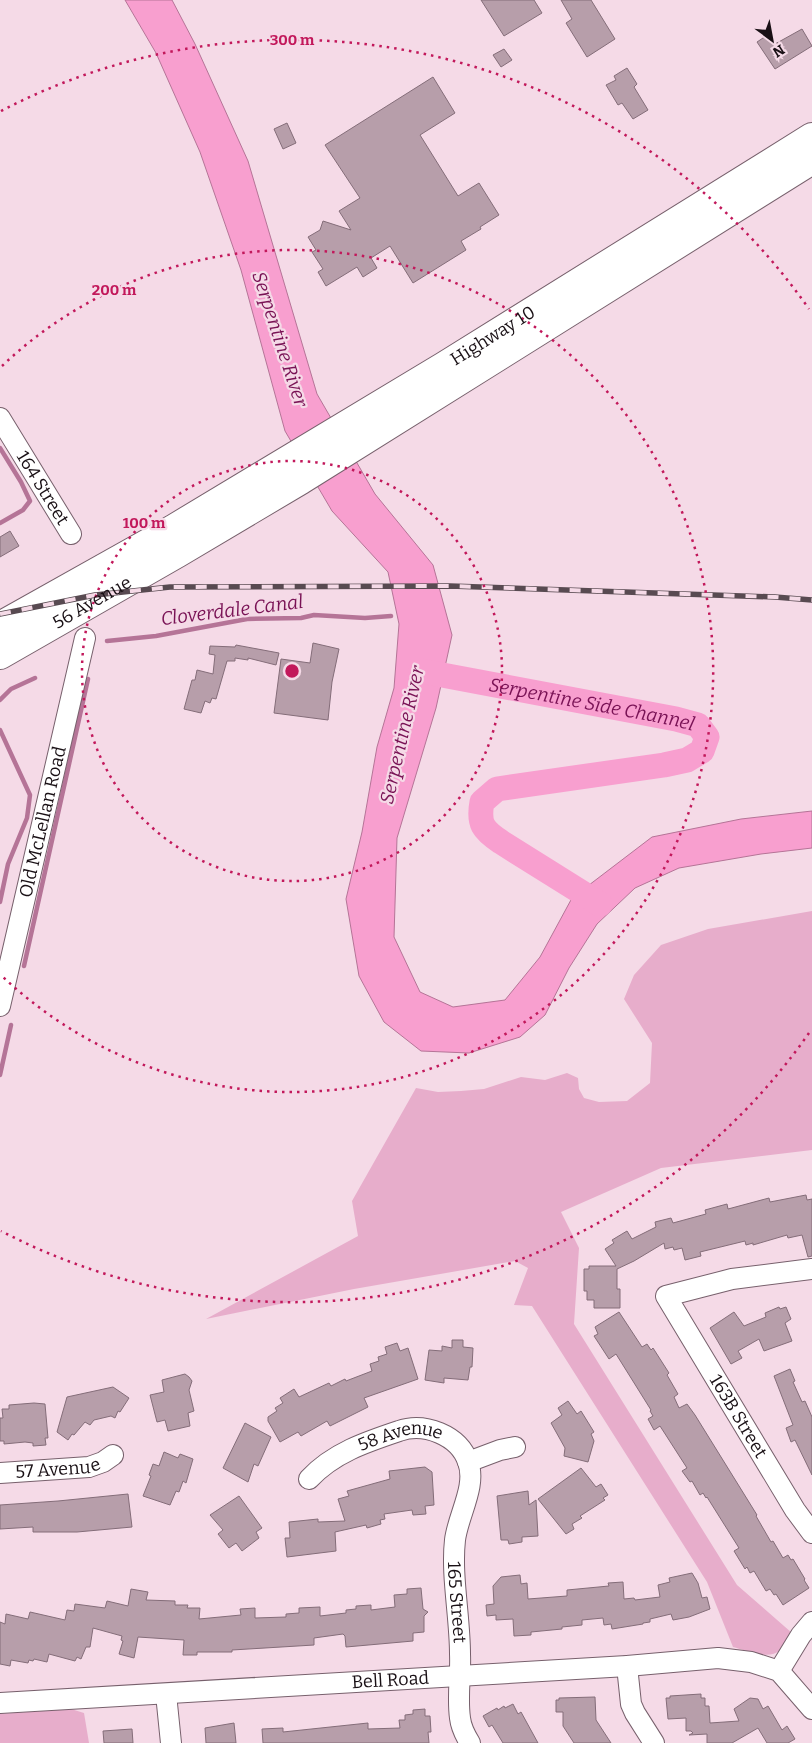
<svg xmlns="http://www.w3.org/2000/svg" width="812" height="1743" font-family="Bitter,serif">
<rect width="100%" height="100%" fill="#f5dae7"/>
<g fill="#e7adcb">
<path d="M812,911V1150L661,1168L561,1212L579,1248L574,1324L737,1585L792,1633C788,1639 785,1646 780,1650C769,1661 745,1650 733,1647L707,1582L532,1306L514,1305L528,1268L515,1261L354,1289L206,1319L358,1236L352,1201L416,1088L438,1092L461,1091L484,1089L521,1077L545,1080L567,1073L578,1078L579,1089L584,1098L599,1102L627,1101L650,1083L652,1043L624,999L634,975L661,945L708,929Z"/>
<polygon points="71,1709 84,1713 89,1743 0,1743 0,1714"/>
</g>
<polygon fill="#f89fcf" stroke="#b57497" points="125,0 172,0 195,44 248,161 317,394 375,494 433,565 452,635 436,708 397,838 394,937 420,992 453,1007 505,1000 540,957 572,898 652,837 741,819 812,811 812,848 761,854 679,868 635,888 597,924 569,968 545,1015 520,1037 469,1053 421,1051 384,1022 359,976 346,899 362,832 377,747 394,688 399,624 388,572 332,511 285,431 241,270 200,152 156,53"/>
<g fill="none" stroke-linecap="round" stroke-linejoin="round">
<g stroke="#b57497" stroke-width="4.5">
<polyline points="0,448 21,482 30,501 23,510 0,523"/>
<polyline points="107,641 156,636 247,619 301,618 314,615 365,618 391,616"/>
<polyline points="0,700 11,689 35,678"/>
<polyline points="0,730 30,795 27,818 8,864 0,902"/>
<polyline points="24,966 88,679"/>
<polyline points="0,1075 11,1025"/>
</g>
<path stroke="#f89fcf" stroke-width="25" id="s1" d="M421,671L676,719L698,725L707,737L702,751L687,760L664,765L497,789L482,802C478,824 483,830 501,842L600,904"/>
</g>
<g fill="#b79eaa" stroke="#846d79">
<polygon points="481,0 534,0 542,13 504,36"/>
<polygon points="561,0 591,0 615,39 587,57 566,23 572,19"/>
<polygon points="802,29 812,46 775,69 757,42 769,34 775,44"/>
<polygon points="504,49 512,60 501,67 493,55"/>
<polygon points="627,68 637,84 634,87 648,110 633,119 622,103 618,105 606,85 616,80 614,76"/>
<polygon points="433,77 455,113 420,135 458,196 479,183 499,215 480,227 481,229 461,241 466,250 413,283 390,246 371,258 377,268 363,277 357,267 326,286 318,272 323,269 312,252 316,250 308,237 320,230 323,221 351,230 339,211 360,198 325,145"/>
<polygon points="287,123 296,143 283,149 274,129"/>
<polygon points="10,531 19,546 0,557 0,537"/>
<polygon points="313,643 339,649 332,682 328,720 274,713 281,659 310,663"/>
<polygon points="236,645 279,653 276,665 248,658 248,660 235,658 235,661 227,661 216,699 212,698 210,703 205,701 201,713 184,709 192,680 195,680 197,670 213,674 215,655 209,654 210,646 235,647"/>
<polygon points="806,1195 807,1200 812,1199 812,1256 808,1257 802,1235 788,1238 787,1235 753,1245 753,1243 746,1245 745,1241 700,1252 701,1256 685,1260 682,1248 674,1250 673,1247 665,1249 664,1243 634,1261 617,1269 617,1289 620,1289 620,1308 594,1308 594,1300 587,1300 587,1291 584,1291 584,1269 589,1269 589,1266 616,1266 605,1249 614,1243 612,1240 627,1231 632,1239 656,1227 655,1222 671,1218 673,1223 706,1214 705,1210 727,1204 728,1209 769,1198 770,1202"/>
<polygon points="779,1307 780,1309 786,1307 791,1319 785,1323 792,1341 764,1351 759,1339 738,1351 742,1358 731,1364 710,1328 734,1312 744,1326 766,1317 765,1313"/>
<polygon points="619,1312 642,1347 647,1344 651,1350 653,1348 669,1373 667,1375 678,1394 674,1397 679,1408 687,1404 695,1415 757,1515 756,1516 771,1542 773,1541 783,1558 788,1555 791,1560 793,1559 805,1579 804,1580 809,1588 783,1605 776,1594 774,1595 770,1589 766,1591 754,1571 750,1573 747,1567 745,1569 734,1551 739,1548 707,1497 706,1498 703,1493 700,1495 692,1481 690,1482 682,1471 687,1468 660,1426 654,1430 648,1419 653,1416 650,1411 651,1410 616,1354 609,1359 594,1336 598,1334 595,1327"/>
<polygon points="452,1340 463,1340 463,1347 473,1348 472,1367 470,1367 468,1380 444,1378 444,1383 425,1380 429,1350 442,1351 442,1346 452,1348"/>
<polygon points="397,1343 400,1351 408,1348 418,1379 364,1398 368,1407 330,1426 327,1421 301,1436 298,1432 280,1442 268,1421 268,1417 277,1411 275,1408 283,1403 280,1398 294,1389 299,1397 329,1383 331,1386 345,1379 346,1381 372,1371 370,1364 379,1361 378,1357 387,1354 385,1347"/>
<polygon points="790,1369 795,1381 793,1382 802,1402 805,1401 812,1417 812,1475 795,1440 791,1442 786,1428 793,1425 774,1376"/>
<polygon points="185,1374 189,1377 192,1381 189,1390 194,1411 188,1413 190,1426 168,1431 165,1420 157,1422 150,1395 164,1392 162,1380"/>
<polygon points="113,1387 129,1398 120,1412 118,1411 115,1418 111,1416 94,1420 90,1425 85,1422 74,1435 72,1434 68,1440 57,1432 67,1397"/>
<polygon points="568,1401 577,1414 581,1411 594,1432 591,1434 594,1441 588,1462 564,1456 565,1448 551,1423 562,1415 558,1408"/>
<polygon points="34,1403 45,1404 48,1438 45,1438 46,1445 33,1446 33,1443 25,1442 4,1444 4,1441 0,1441 0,1418 3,1418 2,1409 9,1409 9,1405"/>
<polygon points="245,1423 271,1437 258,1466 254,1464 248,1482 223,1468"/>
<polygon points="164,1452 178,1458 180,1454 193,1459 186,1483 183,1481 179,1492 176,1491 170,1505 143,1496 151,1476 149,1475 153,1464 159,1466"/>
<polygon points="425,1467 432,1472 434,1505 425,1506 426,1514 413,1515 412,1510 384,1514 385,1519 380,1520 381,1524 367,1528 366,1525 335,1532 336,1551 287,1557 285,1538 290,1538 289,1522 318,1519 318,1522 345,1521 338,1499 349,1496 347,1491 390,1479 389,1471"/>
<polygon points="581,1468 596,1487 601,1484 608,1495 603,1498 605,1500 580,1516 582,1518 572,1524 574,1529 566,1534 538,1499"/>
<polygon points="528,1491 529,1505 536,1500 538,1536 522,1537 522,1542 509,1544 508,1540 501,1540 497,1496"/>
<polygon points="128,1494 132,1527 77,1532 33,1532 33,1527 0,1529 0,1505 58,1501"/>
<polygon points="239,1496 262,1528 256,1532 259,1538 242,1551 236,1543 229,1548 218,1534 223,1530 210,1515"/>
<polygon points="692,1573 698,1583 702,1598 707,1597 710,1609 689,1617 673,1620 671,1614 650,1619 650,1622 643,1623 643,1624 612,1629 611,1624 604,1625 603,1618 582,1620 582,1625 562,1627 562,1629 531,1632 531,1635 514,1636 513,1619 496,1620 496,1615 487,1616 486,1605 494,1604 493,1586 501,1577 520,1575 521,1584 527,1583 528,1599 567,1596 567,1590 609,1586 608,1583 623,1582 624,1599 634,1598 635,1600 660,1597 658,1585 670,1582 669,1578"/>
<polygon points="421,1588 423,1609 428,1612 424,1616 424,1632 413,1633 413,1641 346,1647 345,1636 343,1634 314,1638 314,1645 232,1650 232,1652 197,1652 197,1655 183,1655 184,1640 138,1637 134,1658 119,1654 123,1641 121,1640 122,1636 93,1628 90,1647 86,1647 81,1659 77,1657 75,1661 49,1654 47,1662 34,1659 33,1661 29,1660 28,1663 11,1660 10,1666 0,1664 0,1622 5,1624 6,1614 28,1619 30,1612 65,1620 67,1610 74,1611 75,1604 105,1608 107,1601 128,1606 131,1589 148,1592 146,1600 175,1601 175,1605 188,1605 187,1608 200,1608 199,1619 241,1615 240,1609 255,1608 255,1618 286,1617 286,1614 299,1613 299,1608 320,1607 320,1616 346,1613 346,1610 356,1609 356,1606 371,1605 371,1610 395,1607 394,1595 407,1594 407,1589"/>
<polygon points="701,1694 701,1698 705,1698 705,1706 709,1706 710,1723 739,1721 734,1709 750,1698 758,1699 763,1709 768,1706 782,1730 787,1726 795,1739 788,1743 767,1743 758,1728 732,1743 707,1743 707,1734 689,1735 693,1733 691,1731 686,1731 686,1718 668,1719 666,1698 670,1698 670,1696"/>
<polygon points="595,1697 596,1720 611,1743 574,1743 563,1726 563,1712 556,1712 556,1700 559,1700 559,1698"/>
<polygon points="513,1704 518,1714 521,1712 538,1743 503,1743 492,1725 489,1727 483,1716 497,1708 498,1710 504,1706 505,1708"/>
<polygon points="425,1709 425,1716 430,1716 431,1732 428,1732 429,1743 263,1743 262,1729 283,1728 283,1732 368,1723 368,1729 400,1728 399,1720 405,1720 405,1715 413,1714 413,1710"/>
<polygon points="234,1723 236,1743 206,1743 205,1728"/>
<polygon points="132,1729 133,1743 104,1743 103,1731"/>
</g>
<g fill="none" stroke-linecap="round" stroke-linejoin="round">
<g stroke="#77606c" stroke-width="22">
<g id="minor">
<path id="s2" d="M0,418L71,534"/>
<path id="s3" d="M0,1006L85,638"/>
<path id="s4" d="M812,1269L732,1279L666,1296L795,1510L812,1533"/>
<polyline points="468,1462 500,1450 515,1447"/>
<path id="s5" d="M0,1473L89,1467L103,1462L113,1455"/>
<path id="s6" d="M309,1479C333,1453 366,1442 399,1431C424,1422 459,1435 468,1462C477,1486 458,1515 455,1540C451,1575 460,1617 460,1654C461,1675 457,1697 460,1718C461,1727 465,1735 470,1743"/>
<polyline points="627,1666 631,1704 635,1713 654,1743"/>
<polyline points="779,1671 801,1635 812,1622"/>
<polyline points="166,1694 171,1743"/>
<path id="s7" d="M0,1703L627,1666L718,1658L751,1662L779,1671L812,1709"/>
</g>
</g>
<g stroke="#77606c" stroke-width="30">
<g id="highway">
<path id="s8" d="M0,626L173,529L444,366L812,137"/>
<path id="s9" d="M0,655L178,553L301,480L812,160"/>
</g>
</g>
<use href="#minor" stroke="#fff" stroke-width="20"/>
<use href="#highway" stroke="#fff" stroke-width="28"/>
<g stroke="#584a51" stroke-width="5.5">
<polyline id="rail" points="0,614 95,595 170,587 450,586 775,597 812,600"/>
</g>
<use href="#rail" stroke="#f5dae7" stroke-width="4" stroke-dasharray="11" stroke-linecap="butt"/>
</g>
<g fill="none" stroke="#c2185b" stroke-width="2.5" stroke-dasharray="2.5 5">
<circle cx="292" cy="671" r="210"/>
<path d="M2 366A421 421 0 1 1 2 976"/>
<path d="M809 1033A631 631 0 0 1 1 1231M1 111A631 631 0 0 1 809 309"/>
</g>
<g text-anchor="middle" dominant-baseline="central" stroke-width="4.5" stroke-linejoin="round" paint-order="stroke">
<g font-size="18" fill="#191015" stroke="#f5dae7">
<text stroke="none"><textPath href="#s8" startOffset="572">Highway 10</textPath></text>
<text stroke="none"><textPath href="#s2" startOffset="82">164 Street</textPath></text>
<text stroke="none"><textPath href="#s9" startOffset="106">56 Avenue</textPath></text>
<text stroke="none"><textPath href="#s3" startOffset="189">Old McLellan Road</textPath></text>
<text stroke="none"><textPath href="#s4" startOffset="289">163B Street</textPath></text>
<text stroke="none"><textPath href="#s6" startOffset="104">58 Avenue</textPath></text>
<text stroke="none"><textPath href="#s5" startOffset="58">57 Avenue</textPath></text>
<text stroke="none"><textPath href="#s6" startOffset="329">165 Street</textPath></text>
<text stroke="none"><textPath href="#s7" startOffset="391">Bell Road</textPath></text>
</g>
<g font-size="19" font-style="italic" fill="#791255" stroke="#f5dae7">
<text transform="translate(280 339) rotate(72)">Serpentine River</text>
<text transform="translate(232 610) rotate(-7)">Cloverdale Canal</text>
<text stroke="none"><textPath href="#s1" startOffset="174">Serpentine Side Channel</textPath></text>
<text transform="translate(402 735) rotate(-77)">Serpentine River</text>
</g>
</g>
<circle cx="292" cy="671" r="8" fill="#c2185b" stroke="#f5dae7" stroke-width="2.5"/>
<g font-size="15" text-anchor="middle" font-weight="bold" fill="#c2185b" stroke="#f5dae7" stroke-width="4.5" stroke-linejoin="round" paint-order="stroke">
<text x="292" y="45">300 m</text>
<text x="114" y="295">200 m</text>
<text x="144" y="528">100 m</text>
</g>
<g transform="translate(772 40) rotate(148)" stroke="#f5dae7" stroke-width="4" paint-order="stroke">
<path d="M0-4L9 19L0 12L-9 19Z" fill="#191015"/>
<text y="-8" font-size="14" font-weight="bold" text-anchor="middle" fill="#191015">N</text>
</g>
</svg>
